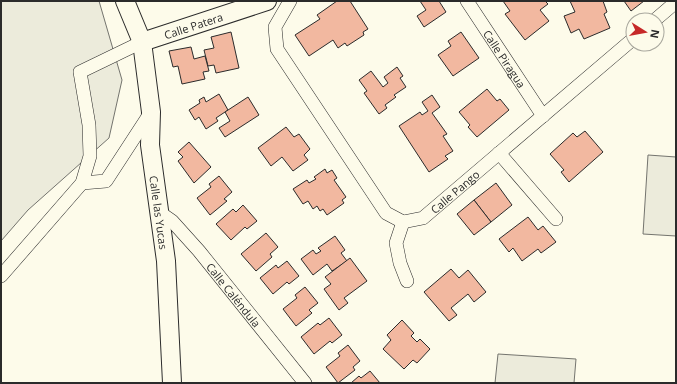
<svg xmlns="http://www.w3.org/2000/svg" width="677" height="384" font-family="'Open Sans',sans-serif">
<rect width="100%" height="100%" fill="#fdfbea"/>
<g fill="#ecebdb" stroke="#74746e">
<polygon points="1,1 99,1 122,80 109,138 28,210 1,241"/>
<polygon points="648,155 676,157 676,236 643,234"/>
<polygon points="498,354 576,359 574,383 495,383"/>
</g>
<g fill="#f2b8a0" stroke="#2b2b2b">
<polygon points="337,1 350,1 368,29 363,32 364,35 347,46 345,43 338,48 333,40 309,56 295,35 320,19 317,15"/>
<polygon points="420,1 439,1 446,12 424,27 417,16 426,10"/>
<polygon points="503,1 545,1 548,4 540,10 549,21 525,40 505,14 510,11"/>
<polygon points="570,1 603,1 607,12 604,14 610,28 584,39 579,29 571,33 564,16 575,12"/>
<polygon points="624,1 644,1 631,11"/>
<polygon points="231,32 239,68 216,73 214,65 208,66 204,50 214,48 211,37"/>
<polygon points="461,32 479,58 453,76 438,55 451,46 448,41"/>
<polygon points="191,47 194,59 205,56 209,71 203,72 205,79 182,84 178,66 173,67 169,51"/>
<polygon points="397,67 403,76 400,78 406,87 394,95 396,97 385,105 387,108 379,114 364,93 367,91 359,80 371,71 383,87 388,83 384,77"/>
<polygon points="487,89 497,101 500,99 509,110 477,137 468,127 470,125 459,112"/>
<polygon points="219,94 228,110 216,118 218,121 206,129 199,117 195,120 189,110 200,103 199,100 204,97 206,102"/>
<polygon points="432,95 440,107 432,113 447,134 443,136 453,151 445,156 448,159 429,172 399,126 420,112 422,115 428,111 422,102"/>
<polygon points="248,97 259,115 225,137 219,128 230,121 225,112"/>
<polygon points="286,127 294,137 299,134 310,149 304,155 308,160 293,171 282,157 271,166 258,148"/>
<polygon points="585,131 603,152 569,182 561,172 564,170 550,154 573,133 577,137"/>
<polygon points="189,142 211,167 194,183 178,161 183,157 178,152"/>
<polygon points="325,169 327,173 332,170 337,178 334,180 346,197 342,200 344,203 327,215 323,209 320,211 317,206 313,209 308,201 303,204 293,189 307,180 309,183 316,179 314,177"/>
<polygon points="219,176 232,192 224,199 227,201 210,215 197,198 211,187 209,184"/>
<polygon points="496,183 512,205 491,222 474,200"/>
<polygon points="474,200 491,222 474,235 457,214"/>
<polygon points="243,205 257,221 247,229 245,227 231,240 216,224 233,209 236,212"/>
<polygon points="528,217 538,230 543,226 556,242 541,253 538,249 522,261 513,248 509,252 499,239"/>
<polygon points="266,233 278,247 270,254 272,257 256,271 241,254"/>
<polygon points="335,236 345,250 341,253 347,261 332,271 327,264 313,275 301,259 313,250 316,254 321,251 318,248"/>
<polygon points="350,258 367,281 344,298 348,303 339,310 324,289 331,284 325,277"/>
<polygon points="287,261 299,276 289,284 287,282 273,294 260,278 276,265 278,268"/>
<polygon points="451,269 459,278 468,270 486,292 474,302 468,294 451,308 457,315 449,321 424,292"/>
<polygon points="305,287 318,303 309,310 312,313 296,326 283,309 297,298 295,295"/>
<polygon points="329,318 342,335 332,343 330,341 314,354 301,337 318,323 320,325"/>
<polygon points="402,320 414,333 411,336 417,342 420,339 430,349 417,363 413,360 404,369 383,349 391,340 387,335"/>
<polygon points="348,345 360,361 353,367 355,370 338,383 326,367 340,356 338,353"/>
<polygon points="370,371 380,383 351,383 359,376 361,378"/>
</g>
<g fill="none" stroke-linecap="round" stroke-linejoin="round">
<g stroke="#2b2b2b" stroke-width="14">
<g id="street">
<path id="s1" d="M290,1L275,27L277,49L386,213L403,222L423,218L633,39"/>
<path id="s2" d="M467,1L543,116"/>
<polyline points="655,20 676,2"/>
<polyline points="499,153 556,219"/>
<polyline points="82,183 106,181 151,112"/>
<path id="s3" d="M159,212L172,221L199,251L305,383"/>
<polyline points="403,222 396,243 400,263 407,281"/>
<polyline points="1,276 82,183 90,156 89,125 80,72 142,42"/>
</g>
</g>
<g stroke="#2b2b2b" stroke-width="20">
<g id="secondary">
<path id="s4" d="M125,1L142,42L151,112L150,145L166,261L172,383"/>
<path id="s5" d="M142,42L267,1"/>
</g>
</g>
<use href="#street" stroke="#fdfbea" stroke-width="13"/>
<use href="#secondary" stroke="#fdfbea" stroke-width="18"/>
</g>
<g text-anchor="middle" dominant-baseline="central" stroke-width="3" stroke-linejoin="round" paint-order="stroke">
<g font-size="11" fill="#2b2b2b" stroke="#fdfbea">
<text stroke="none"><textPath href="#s5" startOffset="54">Calle Patera</textPath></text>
<text stroke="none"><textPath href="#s2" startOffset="69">Calle Piragua</textPath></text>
<text stroke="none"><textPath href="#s1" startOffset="330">Calle Pango</textPath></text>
<text stroke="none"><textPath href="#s4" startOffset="216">Calle las Yucas</textPath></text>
<text stroke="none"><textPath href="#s3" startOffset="112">Calle Caléndula</textPath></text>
</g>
</g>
<rect width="677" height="384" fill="none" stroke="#2b2b2b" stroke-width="4"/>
<g transform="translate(645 32) rotate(101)"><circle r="19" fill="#fdfbea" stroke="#a9a89e"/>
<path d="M0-3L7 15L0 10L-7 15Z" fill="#c62828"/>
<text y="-6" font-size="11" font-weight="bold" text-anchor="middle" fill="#2b2b2b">N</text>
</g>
</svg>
